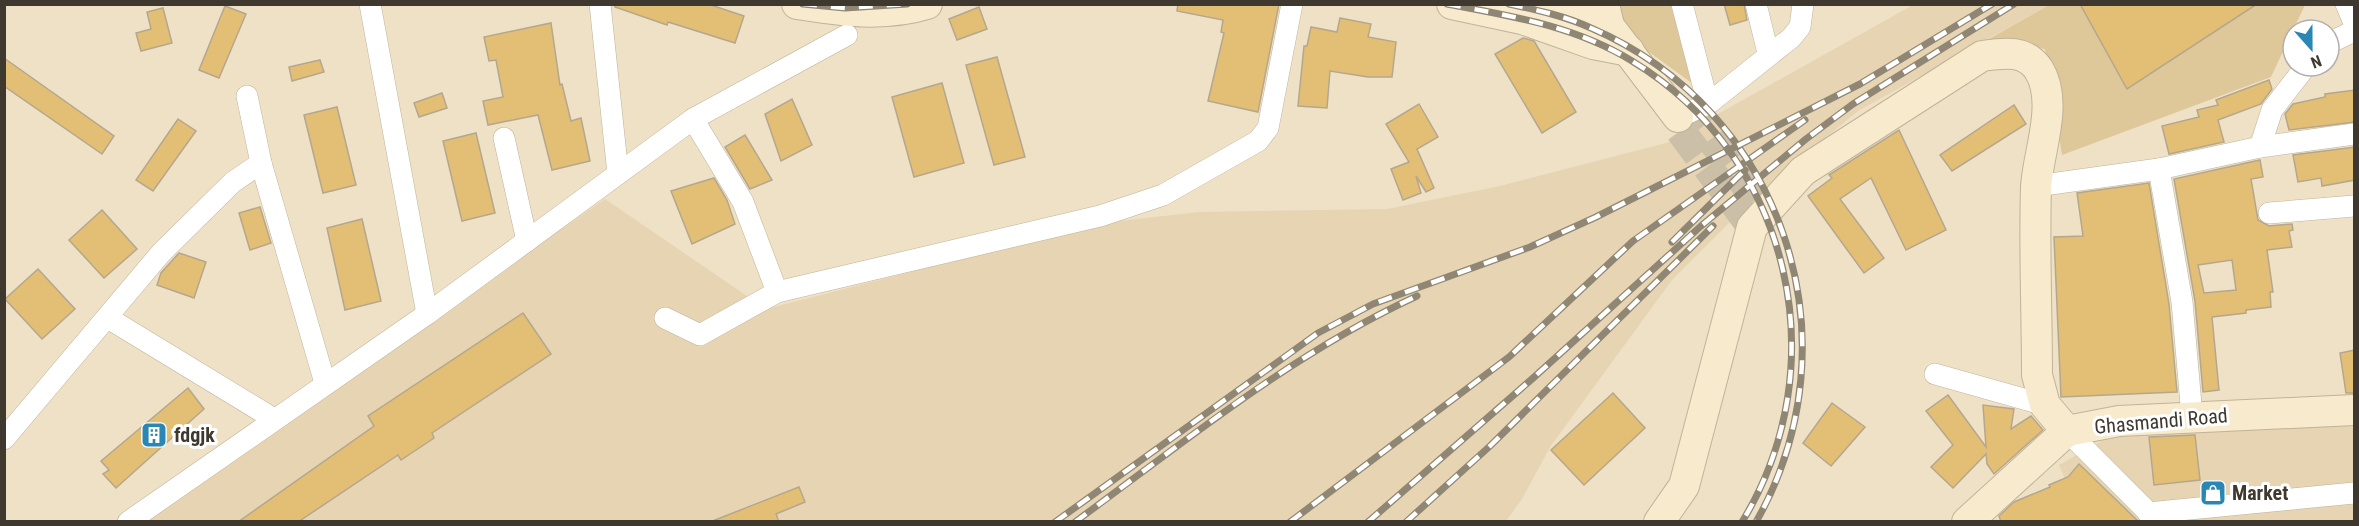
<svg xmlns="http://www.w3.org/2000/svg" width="2359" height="526" font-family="'Roboto Condensed',sans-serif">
<rect width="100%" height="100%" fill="#efe1c6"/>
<g fill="#e6d4b3">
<polygon points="1913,5 2049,5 1858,111 1760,192 1672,280 1550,447 1522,499 1506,521 137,522 605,199 766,309 1102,223 1199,212 1387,209 1500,186 1666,143"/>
<polygon points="2354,420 2354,521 2083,521 2059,465 2112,435"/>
</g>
<g fill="#dec798">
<polygon points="1610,5 1679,5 1700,89 1616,28"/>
<polygon points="2049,5 2305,5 2271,77 2062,155 2045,49 1989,39"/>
</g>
<g fill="#e3bf75" stroke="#b4a78e" stroke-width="1.5" fill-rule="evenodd">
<polygon points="615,4 708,4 744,16 735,43 668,22 667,25 615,7"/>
<polygon points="1178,4 1279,4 1258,112 1208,101 1224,33 1221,32 1223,20 1177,11"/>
<polygon points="1724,4 1744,4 1747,20 1730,25"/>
<polygon points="2080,4 2257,4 2127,89"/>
<polygon points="225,6 246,14 219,78 199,70"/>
<polygon points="979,7 987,29 957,40 949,19"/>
<polygon points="163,8 172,43 141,51 136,33 151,29 147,12"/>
<polygon points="1340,18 1371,24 1368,37 1396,42 1392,77 1368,77 1330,71 1327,108 1298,106 1304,46 1307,46 1311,27 1337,32"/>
<polygon points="551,23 560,85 562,84 571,121 581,118 590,161 552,170 538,115 488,125 483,101 503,97 496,60 489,61 484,37"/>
<polygon points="1523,38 1534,41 1576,112 1542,133 1495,54"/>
<polygon points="997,57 1025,157 994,165 966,65"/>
<polygon points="4,58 114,136 102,154 4,86"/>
<polygon points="320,60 324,72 292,81 289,67"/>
<polygon points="2269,80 2272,89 2261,104 2218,120 2224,142 2169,154 2162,126 2199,117 2197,110 2218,105 2216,100"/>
<polygon points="942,83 964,163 914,177 892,97"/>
<polygon points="2355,90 2355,122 2289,130 2285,114 2293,104 2325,97 2325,94"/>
<polygon points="442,93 447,108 419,117 414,103"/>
<polygon points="792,99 812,145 781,161 765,114"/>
<polygon points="1419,104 1438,137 1417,149 1434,188 1426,192 1416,176 1421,193 1403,200 1391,169 1409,162 1386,124"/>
<polygon points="2014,105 2026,124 1952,171 1940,155"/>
<polygon points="337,107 356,185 323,193 304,115"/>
<polygon points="178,119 196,131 153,191 136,180"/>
<polygon points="1899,130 1946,230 1906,250 1871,178 1840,199 1884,258 1864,273 1808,196 1832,178 1829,175"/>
<polygon points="476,133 495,213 462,221 443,141"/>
<polygon points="745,135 772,180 750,189 725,147"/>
<polygon points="2355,147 2355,180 2322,186 2321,178 2298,182 2293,155"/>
<path d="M2260,160L2263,177L2251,179L2258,220L2269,226L2292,224L2293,230L2289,231L2292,247L2267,250L2273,292H2270L2271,307L2246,310V313L2212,317L2219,390L2203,392L2195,301L2174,179ZM2232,260L2236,290L2204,293L2198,265Z"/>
<polygon points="714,178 727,200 735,224 692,244 671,191"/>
<polygon points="2149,183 2169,304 2177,392 2061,397 2054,237 2083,236 2077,193"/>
<polygon points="260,207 271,243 250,250 239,213"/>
<polygon points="102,210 137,249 104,278 69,240"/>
<polygon points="362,219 381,301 345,310 327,228"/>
<polygon points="179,253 206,262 194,298 157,285 161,273"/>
<polygon points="38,269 75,309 42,339 5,299"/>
<polygon points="523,313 551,354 432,433 434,438 401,460 398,455 298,522 238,522 374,426 368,416"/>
<polygon points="2355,350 2355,393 2346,393 2340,353"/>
<polygon points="188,388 204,409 116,488 103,474 109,470 101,461"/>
<polygon points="1613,393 1645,428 1584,485 1551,450"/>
<polygon points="1948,395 1986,447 1983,405 2014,409 2011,429 2031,416 2043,430 1994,474 1987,464 1986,454 1953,488 1931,467 1953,445 1926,411"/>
<polygon points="1832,403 1865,427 1831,466 1803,443"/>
<polygon points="2195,435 2200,480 2154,485 2149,437"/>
<polygon points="2079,464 2139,522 2001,522 1999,516 2014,502 2050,487 2049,485 2068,477"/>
<polygon points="799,487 805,502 776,514 779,522 710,522"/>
</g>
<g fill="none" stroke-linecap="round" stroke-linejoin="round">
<polyline stroke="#ccbfa8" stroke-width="30" stroke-dasharray="30 15" stroke-linecap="butt" points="1752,227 1677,126 1678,117 1693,115 1766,212"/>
<g stroke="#c0b399" stroke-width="22">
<g id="street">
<polyline points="370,4 427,314"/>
<polyline points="600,4 618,174"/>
<polyline points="1682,4 1708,104"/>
<polyline points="1756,4 1768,53"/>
<polyline points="2346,4 2354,23"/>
<polyline points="2329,43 2354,31"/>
<polyline points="247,96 261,163 325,383"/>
<polyline points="1678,117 1708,104 1791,38 1800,27 1803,4"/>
<polyline points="693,119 743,202 777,292"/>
<polyline points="504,138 527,241"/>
<polyline points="2260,147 2272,110 2306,66"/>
<polyline points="2159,169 2182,302 2192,416"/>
<polyline points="2036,186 2159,169 2260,147 2354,134"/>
<polyline points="2269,213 2354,206"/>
<polyline points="108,318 274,419"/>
<polyline points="665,318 700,335 777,292 1100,216 1163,195 1258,141 1268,128 1292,4"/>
<polyline points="1935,374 2045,405"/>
<polyline points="2067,431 2157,521"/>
<polyline points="4,439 161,253 233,182 261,163"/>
<polyline points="2148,513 2354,493"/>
<polyline points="128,522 427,314 693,119 847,35"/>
</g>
</g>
<g stroke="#c0b399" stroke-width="32">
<g id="secondary">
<path d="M797,4C840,11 885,17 927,4"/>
<polyline points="1452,4 1522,19 1593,44 1629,51"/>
<polyline points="1551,4 1609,26"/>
<polyline points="1604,4 1609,26 1678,117"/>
<path d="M1659,522L1684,486L1752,227L1803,171L1982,56C2003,53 2026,49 2039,70C2059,103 2038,152 2036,187C2034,250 2037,313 2037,375L2045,405L2067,431"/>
<polyline points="1967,522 2067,431 2119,421 2354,410"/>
</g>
</g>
<use href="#street" stroke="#fff" stroke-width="21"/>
<use href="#secondary" stroke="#f8eacc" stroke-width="30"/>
<g stroke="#908674" stroke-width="7">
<g id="rail">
<polyline points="803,4 845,8 907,4"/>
<path d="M1447,4C1511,16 1575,26 1632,61C1791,157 1838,365 1742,522"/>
<path d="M1509,4C1537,10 1565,16 1591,28C1784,111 1859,340 1756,522"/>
<polyline points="1672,242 1745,170"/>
<polyline points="1055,522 1318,333 1373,304 1530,247 1596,217 1860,84 1992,4"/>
<path d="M1075,522C1184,442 1293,353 1417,296"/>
<polyline points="1290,522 1509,357 1633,241 1805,120"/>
<polyline points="1368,522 1532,379 1701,226 1806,139 1853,104 2014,4"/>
<polyline points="1406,522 1490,446 1713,226"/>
</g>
</g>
<use href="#rail" stroke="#fff" stroke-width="4.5" stroke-dasharray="14" stroke-linecap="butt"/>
</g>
<defs>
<g id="building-square" transform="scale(1.35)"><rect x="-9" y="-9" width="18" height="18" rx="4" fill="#2a87b3" stroke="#fff"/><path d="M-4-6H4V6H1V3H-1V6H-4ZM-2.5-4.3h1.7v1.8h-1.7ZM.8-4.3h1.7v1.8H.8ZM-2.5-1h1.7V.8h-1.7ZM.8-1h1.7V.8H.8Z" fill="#fff"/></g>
<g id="shop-square" transform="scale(1.35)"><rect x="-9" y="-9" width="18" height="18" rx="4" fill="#2a87b3" stroke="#fff"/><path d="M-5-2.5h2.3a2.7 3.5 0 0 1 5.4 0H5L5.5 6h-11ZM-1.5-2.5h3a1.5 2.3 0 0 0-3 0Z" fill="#fff"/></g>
</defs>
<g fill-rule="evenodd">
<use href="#building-square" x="154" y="435"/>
<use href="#shop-square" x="2213" y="493"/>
</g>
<g text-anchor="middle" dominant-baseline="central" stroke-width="6" stroke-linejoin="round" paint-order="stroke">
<g font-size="20" fill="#3e382e" stroke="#fff">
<text transform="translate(2161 421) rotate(-5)">Ghasmandi Road</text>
</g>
<g font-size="20" font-weight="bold" fill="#3e382e" stroke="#fff" text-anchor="start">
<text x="174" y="435">fdgjk</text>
<text x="2232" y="493">Market</text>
</g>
</g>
<rect width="2359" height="526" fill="none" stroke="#3e382e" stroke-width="12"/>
<g transform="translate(2311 48) rotate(159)"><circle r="28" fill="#ffffff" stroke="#b2afab" stroke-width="1.5"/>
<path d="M0-4.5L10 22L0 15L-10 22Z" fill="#2a87b3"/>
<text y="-9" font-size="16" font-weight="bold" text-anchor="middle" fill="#3e382e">N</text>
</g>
</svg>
